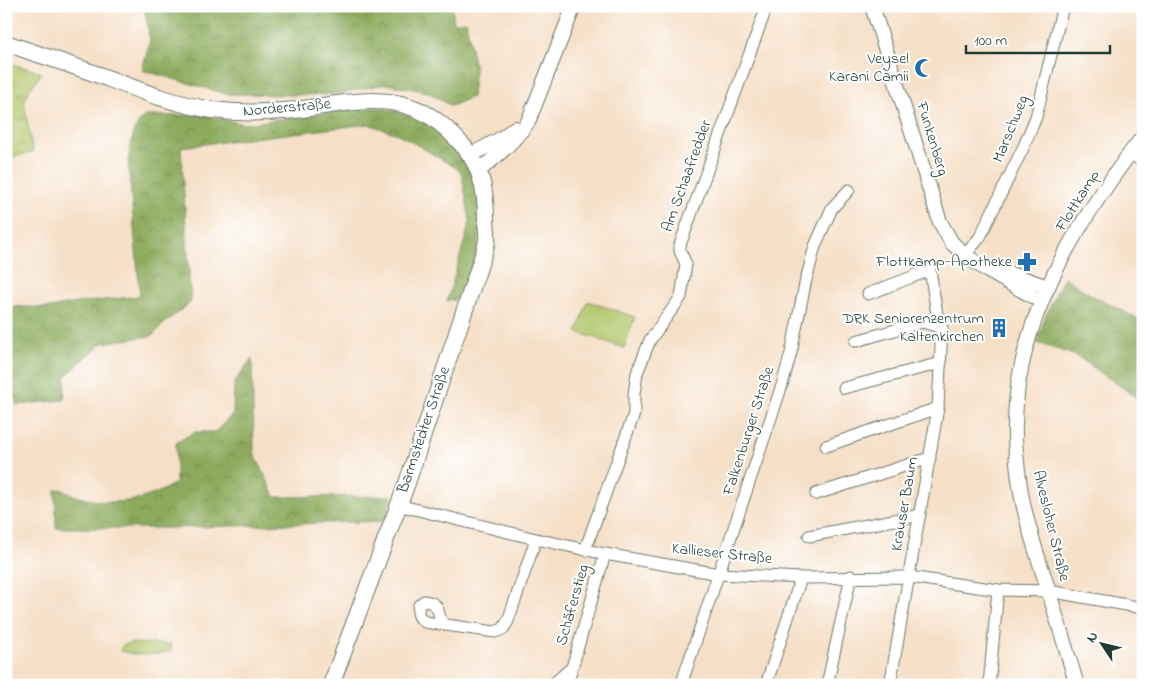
<svg xmlns="http://www.w3.org/2000/svg" width="1149" height="691" font-family="'Indie Flower',sans-serif">
<defs>
<pattern id="forest-crowns" width="20" height="18" patternUnits="userSpaceOnUse" patternTransform="scale(1.25)"><rect width="20" height="18" fill="#8caa5c"/><path d="M2 6a3 3 0 1 1 6 0M12 15a3 3 0 1 1 6 0" fill="none" stroke="#728c4d"/></pattern>
<pattern id="park-tufts" width="24" height="20" patternUnits="userSpaceOnUse" patternTransform="scale(1.25)"><rect width="24" height="20" fill="#b1c468"/><path d="M3 7l-1-3M5 7V3M7 7l1-3M15 17l-1-3M17 17v-4M19 17l1-3" fill="none" stroke="#8fa056"/></pattern>
</defs>
<rect width="100%" height="100%" fill="#fff"/>
<filter id="ink" filterUnits="userSpaceOnUse"><feTurbulence type="fractalNoise" baseFrequency=".02" numOctaves="2"/><feDisplacementMap in="SourceGraphic" scale="10" xChannelSelector="R" yChannelSelector="G"/><feConvolveMatrix kernelMatrix="1 2 1 2 8 2 1 2 1" color-interpolation-filters="sRGB"/></filter>
<filter id="wash" filterUnits="userSpaceOnUse"><feTurbulence type="fractalNoise" baseFrequency=".0096" numOctaves="4" result="noise"/><feDisplacementMap in="SourceGraphic" scale="20" xChannelSelector="R" yChannelSelector="G"/><feGaussianBlur stdDeviation="1.12" result="paint"/><feColorMatrix in="noise" values="0 0 0 0 0 0 0 0 0 0 0 0 0 0 0 0 0 1.4 0 .05"/><feComposite in="paint" operator="in"/></filter>
<g filter="url(#wash)">
<rect width="100%" height="100%" fill="#f5dfc6"/>
<g fill="#b1c468" stroke="#68804e">
<polygon points="588,301 635,317 624,348 577,332"/>
<path d="M132,643L171,644V651C153,656 138,656 120,651L123,645Z"/>
</g>
<g fill="url(#forest-crowns)" stroke="#567448">
<polygon points="144,6 452,6 454,23 466,21 475,68 472,97 451,106 428,92 385,84 337,94 292,95 226,94 142,70 150,40"/>
<path d="M363,108C371,108 379,107 386,109C402,113 427,122 439,132C470,158 485,199 479,239C476,259 468,279 463,298L447,301L470,222L462,174L458,169L400,135L368,124L181,147L191,302L168,320L152,336L102,343L66,376L64,400L17,405L6,375V306L52,308L69,304L140,296L128,161L134,131L140,120L146,116L204,115L244,124Z"/>
<polygon points="1064,277 1091,295 1143,321 1143,402 1077,356 1037,343 1045,317"/>
<path d="M252,358L254,452L275,497L392,496L385,521L172,528H56L55,490L61,489C87,504 123,506 151,495C160,492 168,487 176,483V443L194,432H215L233,414L234,383Z"/>
</g>
<polygon fill="url(#park-tufts)" stroke="#68804e" points="6,62 42,73 29,90 24,102 33,152 6,159"/>
</g>
<g filter="url(#ink)">
<g fill="none" stroke-linecap="round" stroke-linejoin="round">
<g stroke="#6a7667" stroke-width="13">
<g id="minor">
<polyline points="1130,153 1143,162"/>
<polyline points="965,255 980,237 1024,146 1036,117 1063,6"/>
<polyline points="868,294 930,270 937,314 942,328 938,408 890,685"/>
<polyline points="856,341 923,322 942,328"/>
<polyline points="844,388 941,363"/>
<polyline points="826,446 938,408"/>
<polyline points="816,494 930,458"/>
<polyline points="398,505 536,539 605,554 719,574 801,578 909,577 998,590 1049,591 1143,608"/>
<polyline points="809,536 920,515"/>
<polyline points="585,550 634,414 634,394 637,373 650,340 681,297 686,264 680,251 680,245 767,6"/>
<path d="M442,624C437,612 441,603 424,601L419,605C417,614 418,617 425,622L495,632L503,629L508,621L536,539"/>
<polyline points="552,685 570,669"/>
<polyline points="567,685 605,554"/>
<polyline points="681,685 782,385 791,353 805,284 815,246 832,208 849,190"/>
<polyline points="766,685 801,578"/>
<polyline points="827,685 851,576"/>
<polyline points="989,685 998,590"/>
</g>
</g>
<g stroke="#6a7667" stroke-width="16">
<g id="tertiary">
<polyline points="872,6 940,222 952,243 965,255 988,271 1041,301"/>
<polyline points="471,155 502,138 515,128"/>
<path d="M479,170C498,156 514,141 528,122L574,6"/>
<polyline points="999,270 1048,287"/>
<path d="M1077,685C1066,649 1055,612 1044,576C1035,549 1026,521 1021,493C1018,471 1014,447 1015,425C1016,316 1079,220 1143,136"/>
</g>
</g>
<g stroke="#6a7667" stroke-width="18">
<path id="secondary" d="M6,43C37,54 69,64 99,75C136,89 173,104 212,110C235,113 259,113 283,111C326,108 369,93 411,107C433,114 450,131 465,148C482,168 486,193 486,218C486,226 488,234 487,241C485,250 482,258 479,267L407,483L331,685"/>
</g>
<use href="#minor" stroke="#fff" stroke-width="11"/>
<use href="#tertiary" stroke="#fff" stroke-width="14"/>
<use href="#secondary" stroke="#fff" stroke-width="16"/>
</g>
</g>
<defs>
<g id="mosque-bare" transform="scale(1.5)"><path d="M3.5-4.9A6 6 0 1 0 3.5 4.9A5 5 0 1 1 3.5-4.9Z" fill="#1f6fb2" stroke="#fff" stroke-width="2.5" paint-order="stroke"/></g>
<g id="pharmacy-bare" transform="scale(1.5)"><path d="M-2-6h4v4h4v4h-4v4h-4v-4h-4v-4h4Z" fill="#1f6fb2" stroke="#fff" stroke-width="2.5" paint-order="stroke"/></g>
<g id="building-bare" transform="scale(1.5)"><path d="M-4-6H4V6H1V3H-1V6H-4ZM-2.5-4.3h1.7v1.8h-1.7ZM.8-4.3h1.7v1.8H.8ZM-2.5-1h1.7V.8h-1.7ZM.8-1h1.7V.8H.8Z" fill="#1f6fb2" stroke="#fff" stroke-width="2.5" paint-order="stroke"/></g>
</defs>
<g fill-rule="evenodd">
<use href="#mosque-bare" x="924" y="68"/>
<use href="#pharmacy-bare" x="1027" y="262"/>
<use href="#building-bare" x="999" y="328"/>
</g>
<g text-anchor="middle" dominant-baseline="central" stroke-width="4" stroke-linejoin="round" paint-order="stroke">
<g font-size="16" fill="#1f3d34" stroke="#fff" text-anchor="end">
<text x="909" y="59">Veysel<tspan x="909" dy="18">Karani Camii</tspan></text>
<text x="1012" y="262">Flottkamp-Apotheke</text>
<text x="984" y="319">DRK Seniorenzentrum<tspan x="984" dy="18">Kaltenkirchen</tspan></text>
</g>
<g font-size="16" fill="#1f3d34" stroke="#fff">
<text transform="translate(287 108) rotate(-5)">Norderstraße</text>
<text transform="translate(1011 129) rotate(-68)">Marschweg</text>
<text transform="translate(932 139) rotate(73)">Funkenberg</text>
<text transform="translate(687 176) rotate(-70)">Am Schaafredder</text>
<text transform="translate(1078 201) rotate(-58)">Flottkamp</text>
<text transform="translate(424 430) rotate(-71)">Barmstedter Straße</text>
<text transform="translate(749 431) rotate(-72)">Falkenburger Straße</text>
<text transform="translate(905 504) rotate(-80)">Krauser Baum</text>
<text transform="translate(1051 526) rotate(76)">Alvesloher Straße</text>
<text transform="translate(722 554) rotate(6)">Kallieser Straße</text>
<text transform="translate(573 605) rotate(-74)">Schäferstieg</text>
</g>
</g>
<rect width="1149" height="691" fill="none" stroke="#fff" stroke-width="25"/>
<g transform="translate(1102 644) rotate(305)" stroke="#ffffff" stroke-width="4" paint-order="stroke">
<path d="M0-4L9 19L0 12L-9 19Z" fill="#1f3d34"/>
<text y="-8" font-size="14" font-weight="bold" text-anchor="middle" fill="#1f3d34">N</text>
</g>
<path d="M966 45v8h144v-8" fill="none" stroke="#1f3d34" stroke-width="2.5"/>
<text x="974" y="45" font-size="15" fill="#1f3d34" stroke="#ffffff" stroke-width="4" paint-order="stroke">100 m</text>
</svg>
